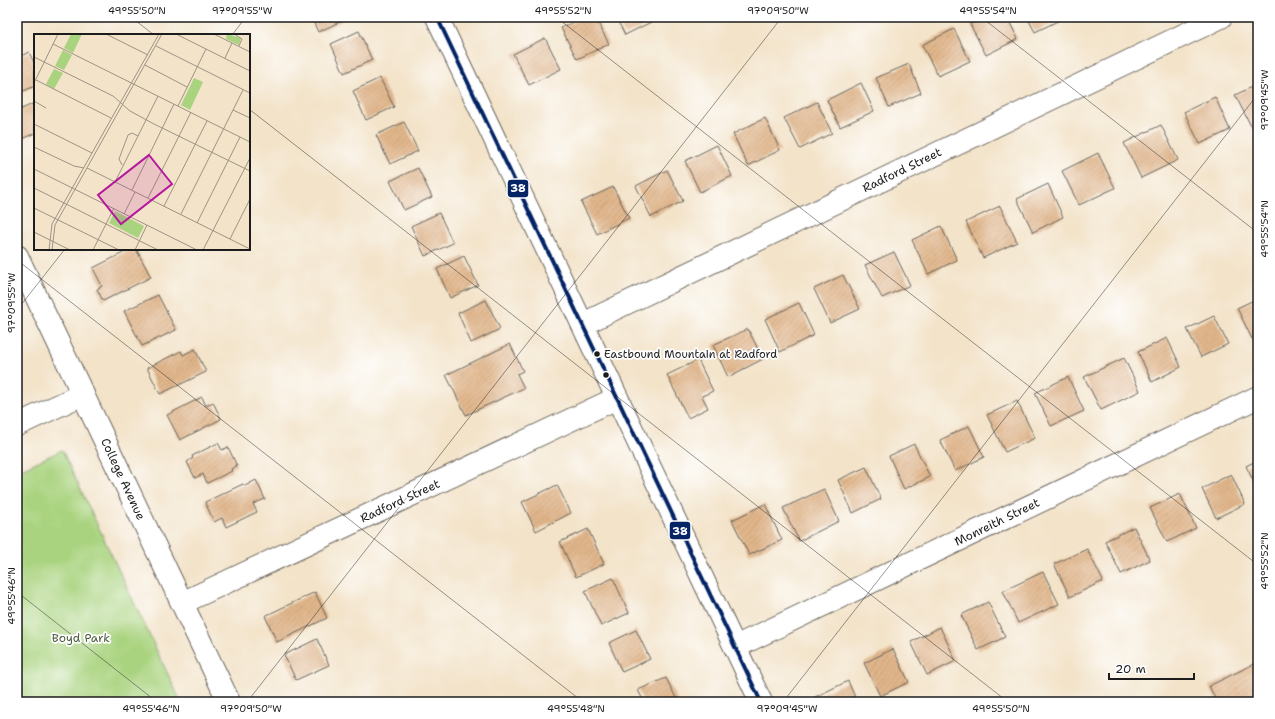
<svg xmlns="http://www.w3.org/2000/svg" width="1275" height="719" font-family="'Shantell Sans',sans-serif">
<defs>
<pattern id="building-hatch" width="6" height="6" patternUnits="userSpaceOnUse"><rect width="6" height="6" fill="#e1b68b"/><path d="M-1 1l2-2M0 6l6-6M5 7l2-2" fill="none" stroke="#c09c77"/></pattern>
</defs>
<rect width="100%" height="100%" fill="#fff"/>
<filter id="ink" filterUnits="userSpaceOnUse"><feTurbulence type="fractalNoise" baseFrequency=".025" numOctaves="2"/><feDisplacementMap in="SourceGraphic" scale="8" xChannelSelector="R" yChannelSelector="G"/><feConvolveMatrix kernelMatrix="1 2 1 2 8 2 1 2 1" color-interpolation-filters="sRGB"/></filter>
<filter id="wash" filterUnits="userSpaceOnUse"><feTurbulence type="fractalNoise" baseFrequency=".012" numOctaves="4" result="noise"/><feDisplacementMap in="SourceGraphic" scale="16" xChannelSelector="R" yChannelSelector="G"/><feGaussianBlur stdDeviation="0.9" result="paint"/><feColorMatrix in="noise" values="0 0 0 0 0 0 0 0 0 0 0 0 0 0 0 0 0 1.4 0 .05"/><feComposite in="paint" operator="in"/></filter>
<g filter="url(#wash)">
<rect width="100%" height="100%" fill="#f3e3c9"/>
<polygon fill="#a9d37e" stroke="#62784d" points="62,450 181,702 17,702 17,471"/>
<g id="blocks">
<g fill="url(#building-hatch)">
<polygon points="311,17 345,17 346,19 318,32"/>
<polygon points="583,17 595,17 609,44 577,59 561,28"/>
<polygon points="616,17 656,17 657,19 625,35"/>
<polygon points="984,17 1007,17 1018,39 986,55 970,24"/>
<polygon points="1027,17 1066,17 1035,32"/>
<polygon points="954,29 970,61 938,76 922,45"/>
<polygon points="359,31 372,60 344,73 331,44"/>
<polygon points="545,38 561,69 529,85 513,54"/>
<polygon points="29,52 35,65 35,86 17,94 17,58"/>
<polygon points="909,64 921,93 889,107 876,78"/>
<polygon points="380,78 394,107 366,120 353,91"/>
<polygon points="861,83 874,111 840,127 827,100"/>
<polygon points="1258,84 1258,123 1251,126 1235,95"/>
<polygon points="1215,97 1230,130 1200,144 1184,112"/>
<polygon points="817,102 832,133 800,149 784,118"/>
<polygon points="35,103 35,133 22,139 17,129 17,111"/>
<polygon points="765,118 780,150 748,166 733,134"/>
<polygon points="404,122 418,151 390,164 376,135"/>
<polygon points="1161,125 1178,160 1141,178 1124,143"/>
<polygon points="717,145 732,176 700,192 685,161"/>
<polygon points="1098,153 1115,188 1079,205 1062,171"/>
<polygon points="418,168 432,197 404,210 390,181"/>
<polygon points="667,170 683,201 651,217 636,186"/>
<polygon points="1048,184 1063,217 1033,232 1017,199"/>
<polygon points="613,187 629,218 597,234 581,202"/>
<polygon points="1000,206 1017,242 983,258 966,222"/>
<polygon points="439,213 453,243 425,256 411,226"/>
<polygon points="941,226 957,260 928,274 912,240"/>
<polygon points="131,249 136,249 151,277 103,301 97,289 102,286 93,268"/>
<polygon points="894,252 910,285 882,298 865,265"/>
<polygon points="464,256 478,285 450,298 437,269"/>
<polygon points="843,275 860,309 830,323 814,289"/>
<polygon points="158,295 176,330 142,346 124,311"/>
<polygon points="1258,298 1258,336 1252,339 1237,308"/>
<polygon points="486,300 500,329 471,343 458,313"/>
<polygon points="799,303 814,335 780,352 765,319"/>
<polygon points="1214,316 1228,344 1201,357 1187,329"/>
<polygon points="748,329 763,359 728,377 713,345"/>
<polygon points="1167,338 1181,367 1152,382 1138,352"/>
<polygon points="510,344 523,371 517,374 524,388 466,415 446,375"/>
<polygon points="195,349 206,372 160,394 147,368 181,351 183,355"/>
<polygon points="1124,358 1140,391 1101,410 1084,377"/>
<polygon points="698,360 713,391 702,396 708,408 688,418 667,375"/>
<polygon points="1068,377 1084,411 1051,426 1035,393"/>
<polygon points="202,397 206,406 213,402 221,419 180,440 167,415"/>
<polygon points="1017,401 1035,438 1005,452 987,415"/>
<polygon points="969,426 984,457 955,471 940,440"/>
<polygon points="218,443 222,450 228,447 237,466 231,469 232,471 207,483 203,474 195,478 187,462 193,458 192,456"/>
<polygon points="914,444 930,477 904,489 889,456"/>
<polygon points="1258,460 1258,491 1246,466"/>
<polygon points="866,467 881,499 853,513 838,480"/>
<polygon points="1231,474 1245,504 1216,518 1202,489"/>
<polygon points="256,480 265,499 253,504 257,512 226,527 222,518 214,522 205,502 243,484 245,486"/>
<polygon points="557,485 571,513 536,531 522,502"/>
<polygon points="824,489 839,521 799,541 783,508"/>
<polygon points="1180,494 1196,528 1167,542 1150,508"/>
<polygon points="765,504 782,540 749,555 732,520"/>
<polygon points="1134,527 1150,560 1121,574 1105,541"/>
<polygon points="588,529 604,564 576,577 560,542"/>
<polygon points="1087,549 1103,581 1070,597 1054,564"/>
<polygon points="1043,572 1059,604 1018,623 1003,591"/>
<polygon points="613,578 629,613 601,626 585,591"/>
<polygon points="315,592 327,618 277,642 265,616"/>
<polygon points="988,602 1005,637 978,650 961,615"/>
<polygon points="940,627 956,661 927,675 911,642"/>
<polygon points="636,630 650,659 622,672 609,643"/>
<polygon points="317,639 329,665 296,680 284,655"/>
<polygon points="893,649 909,682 880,696 864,663"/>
<polygon points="1258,662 1258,702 1217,702 1209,686"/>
<polygon points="666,678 678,702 644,702 638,690"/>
<polygon points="848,681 857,702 817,702 815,697"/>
</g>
</g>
</g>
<g filter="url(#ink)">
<use href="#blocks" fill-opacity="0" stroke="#676259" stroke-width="1"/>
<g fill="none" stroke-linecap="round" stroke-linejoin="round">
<g stroke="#676259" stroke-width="24">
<g id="minor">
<polyline points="17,256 229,702"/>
<polyline points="583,324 1221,17"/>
<polyline points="17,425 83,394"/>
<polyline points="182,603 617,398"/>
<polyline points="735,647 1258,397"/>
</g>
</g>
<g stroke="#676259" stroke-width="24">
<polyline id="major" points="437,17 761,702"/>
</g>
<use href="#minor" stroke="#fff" stroke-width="22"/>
<use href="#major" stroke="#fff" stroke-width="22"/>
<g stroke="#fff" stroke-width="7">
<polyline id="bus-1" points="437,17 761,702"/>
</g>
<use href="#bus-1" stroke="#052465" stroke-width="4"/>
</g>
</g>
<path fill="none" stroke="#1c1c1c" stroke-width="1" stroke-opacity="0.45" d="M131,17L154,35M556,17L1258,565M981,17L1258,233M232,35L246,17M249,109L1008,702M17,260L583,702M17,310L65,249M17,592L157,702M247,702L782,17M783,702L1258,94"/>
<g fill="#1c1c1c" stroke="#fff" stroke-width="1.5">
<circle cx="597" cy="354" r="3.5"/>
<circle cx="606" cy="375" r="3.5"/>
</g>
<g text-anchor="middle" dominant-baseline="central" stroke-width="3.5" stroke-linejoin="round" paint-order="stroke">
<g font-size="11" fill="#1c1c1c" stroke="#fff" text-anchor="start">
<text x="604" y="354">Eastbound Mountain at Radford</text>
</g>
<g font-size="12" fill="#1c1c1c" stroke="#fff">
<text transform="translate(902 170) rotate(-26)">Radford Street</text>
<text transform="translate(123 479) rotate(65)">College Avenue</text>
<text transform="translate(400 501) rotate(-25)">Radford Street</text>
<text transform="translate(997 522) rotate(-26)">Monreith Street</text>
</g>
<g font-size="12" fill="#4d5c3e" stroke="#fff">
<text x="81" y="638">Boyd Park</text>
</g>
</g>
<g transform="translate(34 34)">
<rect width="216" height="216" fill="#f3e3c9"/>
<path d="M37,0H48L39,19L30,14ZM193,0L207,4L205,11L192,5ZM29,16L38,21L30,36L21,32ZM20,35L29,39L20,55L12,50ZM160,44L169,48L156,76L147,71ZM81,177L110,192L104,204L75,189Z" fill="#a9d37e"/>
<path fill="none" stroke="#9d9384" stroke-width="1" d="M72,0L114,21M142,0L216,37M180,0L216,18M200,0L208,5L205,12M19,10L216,108M122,12L216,59M0,23L79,62L96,77L120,90L216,137M191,24L198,9M111,31L153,53M2,46L77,84M0,49L24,0M0,67L12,74M144,72L172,15M199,76L216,84M0,90L58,119M0,113L40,132L50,134M88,131L85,125L94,101L98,99L104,102M53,134L216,215M0,135L163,216M81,148L124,62M0,154L124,216M98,156L140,70M114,164L157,78M130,172L173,87M0,174L85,216M90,180L101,158M147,180L209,56M163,189L206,103M0,198L36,216M196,205L216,165M15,216L18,190L125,0M18,216L21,191L128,0M59,216L80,174M101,216L113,191M169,216L216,124"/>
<path fill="#b5179e" fill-opacity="0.15" stroke="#b5179e" stroke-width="2" d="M115,121L138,150L87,190L64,161Z"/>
<rect width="216" height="216" fill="none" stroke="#1c1c1c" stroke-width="2"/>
</g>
<g stroke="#fff" stroke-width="1.5">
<rect x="507" y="179" width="22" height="19" rx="4" fill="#052465"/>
<rect x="669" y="521" width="22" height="19" rx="4" fill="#052465"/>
</g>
<g font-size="11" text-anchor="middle" font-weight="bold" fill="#fff">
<text x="518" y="192">38</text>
<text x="680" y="535">38</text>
</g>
<rect width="1275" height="719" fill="none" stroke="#fff" stroke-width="44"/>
<path d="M1109 673v6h85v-6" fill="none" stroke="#1c1c1c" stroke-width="2"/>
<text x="1115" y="673" font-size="12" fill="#1c1c1c" stroke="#ffffff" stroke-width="3" paint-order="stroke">20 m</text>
<rect x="22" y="22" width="1231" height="675" fill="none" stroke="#1c1c1c" stroke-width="1.5"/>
<g font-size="10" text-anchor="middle" fill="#1c1c1c">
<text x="137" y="14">49°55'50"N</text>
<text x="242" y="14">97°09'55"W</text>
<text x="563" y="14">49°55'52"N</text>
<text x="778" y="14">97°09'50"W</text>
<text x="988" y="14">49°55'54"N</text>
<text transform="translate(1264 100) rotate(-90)" y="4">97°09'45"W</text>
<text transform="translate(1264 229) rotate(-90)" y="4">49°55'54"N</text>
<text transform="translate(11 303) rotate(-90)" y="4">97°09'55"W</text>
<text transform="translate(1264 561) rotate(-90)" y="4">49°55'52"N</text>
<text transform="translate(11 596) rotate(-90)" y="4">49°55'46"N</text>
<text x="151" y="712">49°55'46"N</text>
<text x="251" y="712">97°09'50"W</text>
<text x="576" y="712">49°55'48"N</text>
<text x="787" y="712">97°09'45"W</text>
<text x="1001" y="712">49°55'50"N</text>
</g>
</svg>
